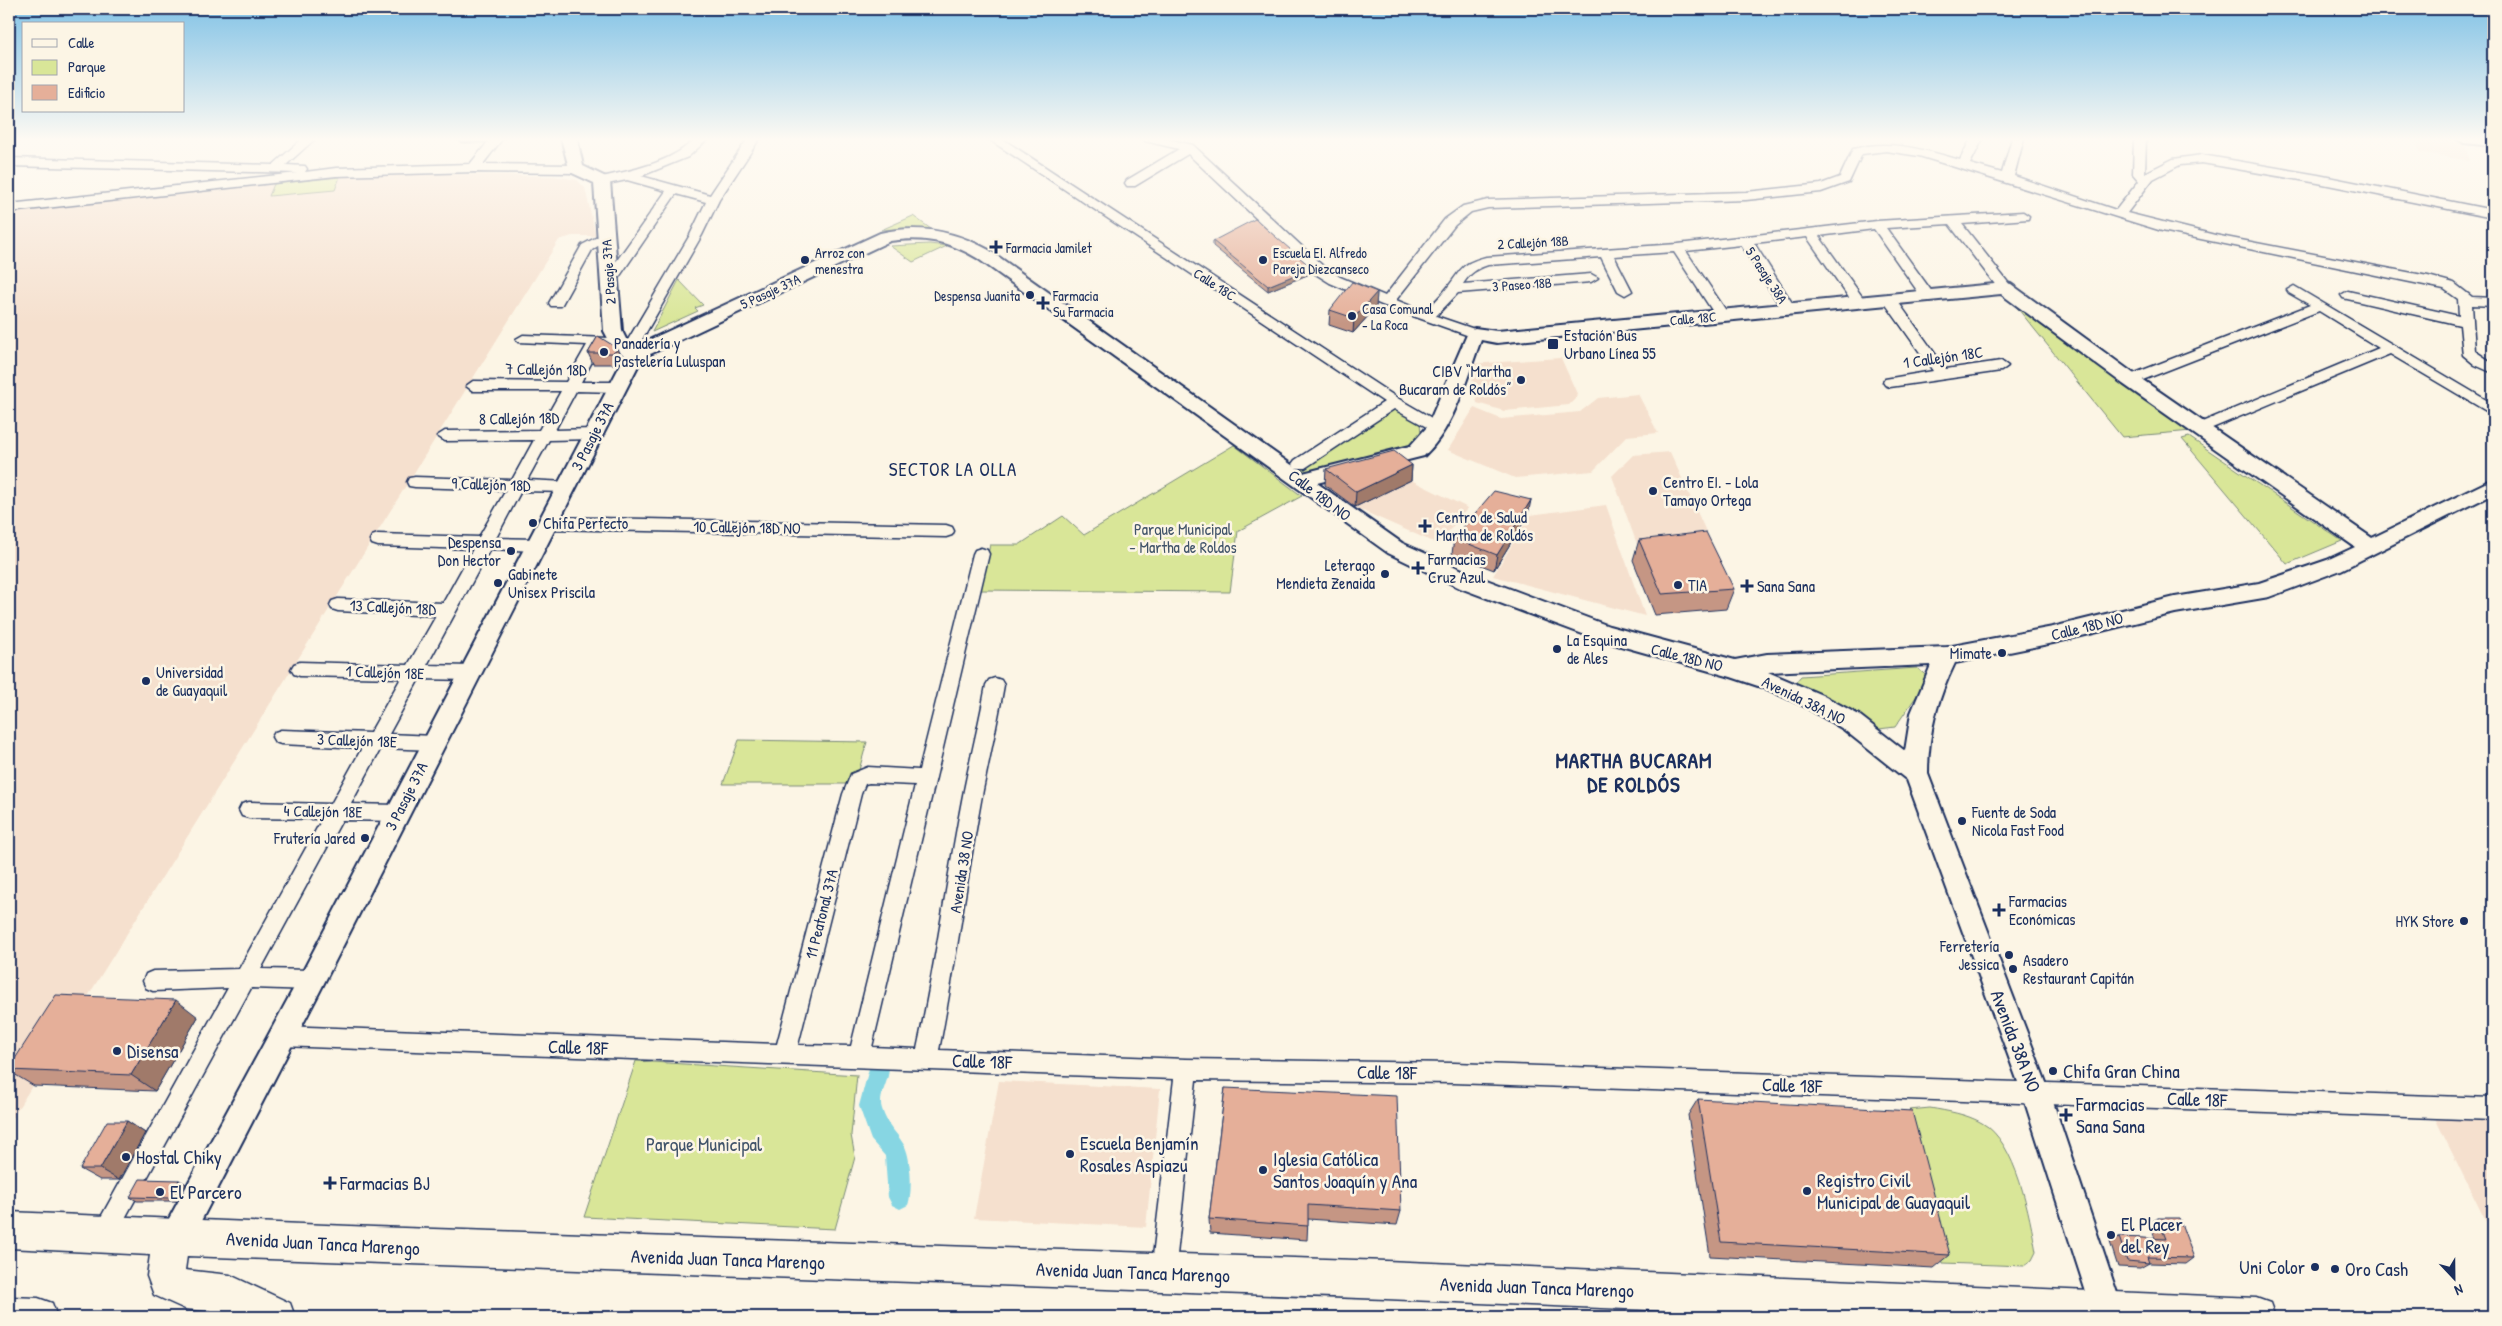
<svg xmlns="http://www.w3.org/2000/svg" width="2502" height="1326" font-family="'Patrick Hand',sans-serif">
<rect width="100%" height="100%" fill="#fcf5e5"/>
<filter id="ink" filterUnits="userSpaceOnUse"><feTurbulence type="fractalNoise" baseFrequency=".02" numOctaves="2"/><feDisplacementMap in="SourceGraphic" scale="10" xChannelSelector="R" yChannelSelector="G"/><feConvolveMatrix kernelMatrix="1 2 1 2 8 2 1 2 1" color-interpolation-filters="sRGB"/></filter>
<g filter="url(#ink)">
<g fill="#f5e0ce">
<polygon points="2416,138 2437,138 2464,143 2470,161 2419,152"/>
<polygon points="382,173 554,176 577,180 585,188 596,236 572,236 559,240 9,1123 9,212 68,203"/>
<polygon points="1561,358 1578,396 1569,405 1504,411 1477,403 1469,364"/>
<polygon points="1638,394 1658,433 1627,436 1593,471 1515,478 1448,450 1474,408 1501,419 1580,412 1598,398"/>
<polygon points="1670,452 1713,547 1641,555 1612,476 1633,455"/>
<polygon points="1411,480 1468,508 1438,544 1354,507"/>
<polygon points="1606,505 1645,616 1493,576 1530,515"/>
<polygon points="999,1081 1160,1089 1146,1227 974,1218"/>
<polygon points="2434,1116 2493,1119 2493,1236"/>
</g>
<g fill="#d9e698" stroke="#7a8a7b">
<polygon points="340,177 335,190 269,196 274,184"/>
<polygon points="913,216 931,229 905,228 881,230"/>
<polygon points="929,244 947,246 913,262 890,246"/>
<polygon points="679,280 703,305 695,308 698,311 652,332"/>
<polygon points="2014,304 2192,431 2122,437"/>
<polygon points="1394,404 1420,422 1421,434 1417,447 1308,475 1297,467"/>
<polygon points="2189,437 2342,541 2287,564 2182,439"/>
<polygon points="1234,445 1302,496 1238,531 1230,592 979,590 990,545 1019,545 1063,516 1084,535"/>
<polygon points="1917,668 1929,678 1895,727 1879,729 1794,684 1801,676"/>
<polygon points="739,740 867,742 855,784 723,784"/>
<polygon points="636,1061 857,1075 851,1135 855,1157 835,1229 584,1217"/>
<path d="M1930,1108C1947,1111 1967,1114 1982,1123C2016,1141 2030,1217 2036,1252L2032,1260L2024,1266L1943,1263L1909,1110Z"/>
</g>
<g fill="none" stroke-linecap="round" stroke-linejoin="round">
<path fill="#87d6e3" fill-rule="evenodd" d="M879,1058L887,1061C894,1077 877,1093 882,1109C887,1126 896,1131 904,1145C911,1156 913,1193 908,1205L900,1209L892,1205L888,1197L885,1156L871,1140L859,1106L871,1061Z"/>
<g stroke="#1b2f5e" stroke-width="3">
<g id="minor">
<polygon points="303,138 316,138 286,165 305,166 307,169 305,172 336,168 470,164 488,142 462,142 456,138 503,138 483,164 576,165 582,169 576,173 474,172 336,176 9,212 9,204 297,173 9,166 9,158 273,165"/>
<path d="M696,138H709L688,157L641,176L710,195L748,138H760L719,200L702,235L636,350L629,354L624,353L622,350L690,235L706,202L676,194L613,286L608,287L601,283L666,191L627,180L602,185L596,181L598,178C632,170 670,164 696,138Z"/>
<polygon points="987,138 1001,138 1399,399 1442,424 1444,427 1442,430 1432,430 1394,409 1305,468 1295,468 1292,464 1295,460 1384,402"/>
<path d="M1143,138H1163L1193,145L1324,267L1340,277L1385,296L1445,219L1463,206L1488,200L1746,192L1821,184L1840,177L1853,149C1890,139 1924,150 1960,160L1971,138H1983L1970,164L2002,173L2012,138H2024L2014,176L2116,210L2139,181L2133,174L2134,138H2146L2145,173L2173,159L2202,155L2318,175L2493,210V218L2318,183L2202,163L2180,165L2153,179L2127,213L2215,235L2428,276L2454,283L2472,297L2493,298V306L2472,305L2475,351L2493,363V373L2475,365L2463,355L2460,325L2343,298L2341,295L2348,291L2459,316L2458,299L2444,289L2162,231L1919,156L1886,151L1862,154L1849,182L1821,192L1746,200L1488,208L1471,212L1455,225L1396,300L1425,312C1432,304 1440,297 1447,288C1462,270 1459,264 1486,257L1678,244L1877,221L2023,212L2029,216L2028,219L1962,224L2010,285L2012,288L2010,291H2000L1949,224L1886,228L1935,296L1933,299H1923L1874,229L1819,236L1866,302L1864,305H1854L1807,237L1754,243L1796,309L1794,312H1784L1741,245L1686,251L1729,315L1722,319L1717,318L1674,252L1614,256L1632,291L1625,295L1618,291L1601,257L1488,265C1476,269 1470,273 1463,284L1591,274L1598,278L1591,282L1458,293L1436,316L1480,331L1482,334L1480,337L1475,338L1382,305L1330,283L1314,273L1188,154L1135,186H1127L1125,183L1127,180L1179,149L1145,141Z"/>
<polygon points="605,233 611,237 592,250 561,306 551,306 549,303 582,245"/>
<polygon points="2294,286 2493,404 2493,415 2390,354 2205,431 2195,431 2193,428 2195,425 2379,348 2319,311 2135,383 2130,385 2123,380 2125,377 2310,305 2289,293 2287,290"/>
<polygon points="1889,295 1894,296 1946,369 2001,361 2008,366 2001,371 1890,387 1885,385 1883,382 1885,379 1933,371 1882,299"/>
<polygon points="523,335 610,338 612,341 610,344 601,345 581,382 617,382 624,387 617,392 576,391 555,430 593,429 601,434 593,439 549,440 527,480 567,482 573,483 575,487 573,491 567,492 521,491 496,538 536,539 542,541 544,545 542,549 536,551 490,549 427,665 470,666 476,668 479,673 476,678 470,680 419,679 389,734 434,736 440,738 443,743 440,748 434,750 381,748 351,804 398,805 405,807 408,813 405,819 398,821 342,820 261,969 312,970 319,973 322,980 319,987 312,990 251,988 112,1242 104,1246 96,1242 92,1234 96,1226 228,988 153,991 146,988 143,981 146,974 153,971 239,969 322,819 249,818 242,816 239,810 242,804 249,802 331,804 362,748 281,744 275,742 272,737 275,732 281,730 370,733 401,678 300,676 294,674 291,669 294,664 300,662 408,665 436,616 338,611 332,609 330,605 332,601 338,599 443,603 473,549 378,546 372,544 370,540 372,536 378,534 479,537 506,490 415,487 409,486 407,482 409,478 415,477 512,480 534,440 445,441 437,436 445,431 539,430 561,391 473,391 466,386 473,381 566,382 587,345 518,342 516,339"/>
<polygon points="547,517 946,525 952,527 954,531 952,535 946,537 547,529 541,527 539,523 541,519"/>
<path d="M981,548L987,550L989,554L872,1047L917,1049C936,963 947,876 964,790C971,755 980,720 986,685L989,680L995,678L1001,680L1004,685C998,720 990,755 983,790C967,876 956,963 939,1050L1186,1059L1454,1063L2493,1098V1120L1454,1083L1196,1080L1175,1273L1171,1281L1163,1285L1155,1281L1151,1273L1174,1079L281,1046L273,1043L270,1036L273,1029L281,1026L777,1044L843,794L851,774L868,767L919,770L973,554L975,550ZM869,783L915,785L851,1046L798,1045L861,794L865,784Z"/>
</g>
</g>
<g stroke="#1b2f5e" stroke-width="4">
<g id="tertiary">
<path d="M561,138H577L583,166L608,178L610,181L622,331L626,339L636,346L880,233C919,224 954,231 989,250L1303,473L1410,446L1427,427L1469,330L1475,328L1497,331L2005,283L2011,284L2137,376L2372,538L2493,479V494L2341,570L2269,597L2175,613L2053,643L1955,663C1937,700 1928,733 1928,774L2050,1093L2123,1311L2120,1317H2094L2022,1093L1907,780L1843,729L1806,707L1767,689L1731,677L1596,639L1460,588L1388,553L977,258C949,241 923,236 890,241L642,358L321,989L187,1248L176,1252L165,1248L161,1237L165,1226L303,971L625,356L612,346L604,331L594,183L570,172ZM2001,294L2123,384L2355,547L2327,560L2259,583L2175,597L2053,627L1947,647L1767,654L1735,660L1609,626L1476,576L1402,543L1317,483L1424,456C1455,427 1466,379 1481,340L1497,343ZM1931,665L1911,713L1905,751L1859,715L1822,695L1768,672Z"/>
<polygon points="2456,138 2493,138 2493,146 2464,143"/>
</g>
</g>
<g stroke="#1b2f5e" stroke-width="3">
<g id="primary">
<polygon points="9,1212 374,1227 1386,1261 2256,1298 2270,1303 2275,1317 1814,1317 1386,1299 187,1256 185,1270 230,1275 290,1303 295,1317 236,1317 227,1313 185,1309 154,1295 147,1276 150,1255 9,1248"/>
<polygon points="9,1297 38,1298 52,1303 57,1317 9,1317"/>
</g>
</g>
<use href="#minor" fill="#fcf5e5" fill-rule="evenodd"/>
<use href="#tertiary" fill="#fcf5e5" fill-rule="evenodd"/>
<use href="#primary" fill="#fcf5e5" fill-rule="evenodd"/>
</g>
<g fill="#c59684" stroke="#1b2f5e">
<polygon points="1213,241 1312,273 1268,291 1213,246"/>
<polygon points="1377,292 1376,307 1353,333 1329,325 1330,310"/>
<polygon points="598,336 621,359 619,364 593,364 588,353"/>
<polygon points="1412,465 1411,480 1355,507 1325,485 1326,469"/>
<polygon points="1528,515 1494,570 1452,554 1454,538"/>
<polygon points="1639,540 1734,589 1726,609 1655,615 1633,560"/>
<polygon points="198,1017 155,1091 34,1086 9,1071 9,1068"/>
<polygon points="1225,1088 1401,1211 1397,1225 1308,1219 1307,1240 1210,1233 1209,1219"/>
<polygon points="1698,1099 1950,1255 1934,1268 1710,1256 1688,1115"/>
<polygon points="127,1121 145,1133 119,1180 100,1180 80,1169"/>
<polygon points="179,1180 186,1184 176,1201 137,1201 130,1197"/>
<polygon points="2158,1218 2194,1258 2186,1264 2149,1263 2140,1268 2118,1267 2110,1242 2119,1237 2155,1239 2150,1223"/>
</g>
<g fill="#a07a6b" stroke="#1b2f5e">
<polygon points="1312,268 1312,273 1268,291 1268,286"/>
<polygon points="1377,292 1376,307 1353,333 1354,318"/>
<polygon points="617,348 621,359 619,364 614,353"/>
<polygon points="1412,465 1411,480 1355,507 1356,492"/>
<polygon points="1531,500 1528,515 1494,570 1497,555"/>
<polygon points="176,1000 198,1017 155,1091 131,1075"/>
<polygon points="127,1121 145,1133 119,1180 100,1169"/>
<polygon points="179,1180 186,1184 176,1201 170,1198"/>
</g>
<g fill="#e5af99" stroke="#1b2f5e">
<polygon points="1255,219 1312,268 1268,286 1213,241"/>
<polygon points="1352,282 1377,292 1354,318 1330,310"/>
<polygon points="598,336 617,348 614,353 588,353"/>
<polygon points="1394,451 1412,465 1356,492 1326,469"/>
<polygon points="1494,491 1531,500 1497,555 1454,538"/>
<polygon points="1706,532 1734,589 1662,594 1639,540"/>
<polygon points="56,995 176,1000 131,1075 9,1070 9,1068"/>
<polygon points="1225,1088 1397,1096 1401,1211 1308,1205 1308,1226 1209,1219"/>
<polygon points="1698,1099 1912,1111 1950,1255 1721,1242"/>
<polygon points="107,1121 127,1121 100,1169 80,1169"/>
<polygon points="140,1179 179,1180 170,1198 130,1197"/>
<polygon points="2158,1218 2179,1218 2194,1258 2147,1257 2149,1263 2127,1261 2119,1237 2166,1239"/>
</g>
</g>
<linearGradient id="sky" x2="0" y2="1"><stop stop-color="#81c2e6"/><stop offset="0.43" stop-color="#fefaf3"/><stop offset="1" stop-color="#fefaf3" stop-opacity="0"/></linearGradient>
<rect width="2502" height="324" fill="url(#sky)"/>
<g fill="#1b2f5e" stroke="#fcf5e5" stroke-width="2">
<path d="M993.5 239.5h5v5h5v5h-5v5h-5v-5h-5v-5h5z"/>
<circle cx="805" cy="260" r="5"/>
<circle cx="1263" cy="260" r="5"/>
<circle cx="1030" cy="295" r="5"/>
<path d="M1040.5 295.5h5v5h5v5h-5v5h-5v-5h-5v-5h5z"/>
<circle cx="1352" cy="316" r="5"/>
<rect x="1547" y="338" width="12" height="12" rx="2.5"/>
<circle cx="604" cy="352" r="5"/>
<circle cx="1521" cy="380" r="5"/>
<circle cx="1653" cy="491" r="5"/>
<circle cx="533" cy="523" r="5"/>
<path d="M1422.5 518.5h5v5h5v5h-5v5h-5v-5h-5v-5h5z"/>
<circle cx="511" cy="551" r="5"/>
<path d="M1415.5 560.5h5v5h5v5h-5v5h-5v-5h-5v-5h5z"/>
<circle cx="1385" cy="574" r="5"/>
<circle cx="498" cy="583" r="5"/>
<circle cx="1678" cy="585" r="5"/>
<path d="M1744.5 578.5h5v5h5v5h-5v5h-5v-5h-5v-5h5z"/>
<circle cx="1557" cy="649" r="5"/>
<circle cx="2002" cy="653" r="5"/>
<circle cx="146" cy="681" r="5"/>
<circle cx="1962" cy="821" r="5"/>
<circle cx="365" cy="838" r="5"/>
<path d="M1996.5 902.5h5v5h5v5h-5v5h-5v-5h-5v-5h5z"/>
<circle cx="2464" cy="921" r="5"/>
<circle cx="2009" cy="955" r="5"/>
<circle cx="2013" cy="969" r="5"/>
<circle cx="117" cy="1051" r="5"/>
<circle cx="2053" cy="1071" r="5"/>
<path d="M2063.5 1107.5h5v5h5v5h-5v5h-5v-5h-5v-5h5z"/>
<circle cx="1070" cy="1154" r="5"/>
<circle cx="126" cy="1157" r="5"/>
<circle cx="1263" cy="1170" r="5"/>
<path d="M327.5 1175.5h5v5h5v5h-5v5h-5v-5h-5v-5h5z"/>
<circle cx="1807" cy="1191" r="5"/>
<circle cx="160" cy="1192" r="5"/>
<circle cx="2111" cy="1235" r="5"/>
<circle cx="2315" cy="1267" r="5"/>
<circle cx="2335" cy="1269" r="5"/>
</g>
<g text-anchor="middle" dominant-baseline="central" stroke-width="5" stroke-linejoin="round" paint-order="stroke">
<g font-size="14" fill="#1b2f5e" stroke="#fcf5e5">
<text transform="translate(1533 242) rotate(-3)">2 Callejón 18B</text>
<text transform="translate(608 272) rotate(-94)">2 Pasaje 37A</text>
<text transform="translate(1767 275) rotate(57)">5 Pasaje 38A</text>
<text transform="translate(1215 284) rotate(33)">Calle 18C</text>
<text transform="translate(1522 284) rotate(-4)">3 Paseo 18B</text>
<text transform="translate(770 291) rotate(-25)">5 Pasaje 37A</text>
<text transform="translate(1693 318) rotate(-5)">Calle 18C</text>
</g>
<g font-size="14" fill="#1b2f5e" stroke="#fcf5e5" text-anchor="start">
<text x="1006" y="247">Farmacia Jamilet</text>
<text x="815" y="252">Arroz con<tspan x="815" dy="16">menestra</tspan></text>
<text x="1273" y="252">Escuela EI. Alfredo<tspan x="1273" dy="16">Pareja Diezcanseco</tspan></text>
<text x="1020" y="295" text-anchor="end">Despensa Juanita</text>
<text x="1053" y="295">Farmacia<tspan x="1053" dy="16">Su Farmacia</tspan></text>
<text x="1362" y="308">Casa Comunal<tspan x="1362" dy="16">- La Roca</tspan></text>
</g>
<g font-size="16" fill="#1b2f5e" stroke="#fcf5e5" text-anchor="start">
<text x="1564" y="335">Estación Bus<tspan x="1564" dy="18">Urbano Línea 55</tspan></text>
<text x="614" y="343">Panadería y<tspan x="614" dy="18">Pastelería Luluspan</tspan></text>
<text x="1511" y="371" text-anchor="end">CIBV “Martha<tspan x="1511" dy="18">Bucaram de Roldós”</tspan></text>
<text x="1663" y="482">Centro EI. - Lola<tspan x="1663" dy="18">Tamayo Ortega</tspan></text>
<text x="1436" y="517">Centro de Salud<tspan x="1436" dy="18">Martha de Roldós</tspan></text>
<text x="543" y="523">Chifa Perfecto</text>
<text x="501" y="542" text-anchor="end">Despensa<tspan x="501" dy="18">Don Hector</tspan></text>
<text x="1428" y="559">Farmacias<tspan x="1428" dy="18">Cruz Azul</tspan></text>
<text x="1375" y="565" text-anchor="end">Leterago<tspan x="1375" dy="18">Mendieta Zenaida</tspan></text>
<text x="508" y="574">Gabinete<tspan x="508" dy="18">Unisex Priscila</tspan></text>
<text x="1688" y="585">TIA</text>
<text x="1757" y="586">Sana Sana</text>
<text x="1567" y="640">La Esquina<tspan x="1567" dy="18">de Ales</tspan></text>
<text x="1992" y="653" text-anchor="end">Mimate</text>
<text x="156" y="672">Universidad<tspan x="156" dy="18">de Guayaquil</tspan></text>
<text x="1972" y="812">Fuente de Soda<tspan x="1972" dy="18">Nicola Fast Food</tspan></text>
<text x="355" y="838" text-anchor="end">Frutería Jared</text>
<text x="2009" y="901">Farmacias<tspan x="2009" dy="18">Económicas</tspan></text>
<text x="2454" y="921" text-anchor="end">HYK Store</text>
<text x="1999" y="946" text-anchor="end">Ferretería<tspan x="1999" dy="18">Jessica</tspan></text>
<text x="2023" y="960">Asadero<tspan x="2023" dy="18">Restaurant Capitán</tspan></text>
</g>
<g font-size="16" fill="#1b2f5e" stroke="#fcf5e5">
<text transform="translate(1943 357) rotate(-8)">1 Callejón 18C</text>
<text transform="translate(546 369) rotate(1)">7 Callejón 18D</text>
<text transform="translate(519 418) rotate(-1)">8 Callejón 18D</text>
<text transform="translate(592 436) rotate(-63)">3 Pasaje 37A</text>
<text transform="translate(491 484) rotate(2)">9 Callejón 18D</text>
<text transform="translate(1320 495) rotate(37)">Calle 18D NO</text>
<text transform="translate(747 527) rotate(1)">10 Callejón 18D NO</text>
<text transform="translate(393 607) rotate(3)">13 Callejón 18D</text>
<text transform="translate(2087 626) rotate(-14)">Calle 18D NO</text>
<text transform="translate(1687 657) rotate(14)">Calle 18D NO</text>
<text transform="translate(385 672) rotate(2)">1 Callejón 18E</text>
<text transform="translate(1804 700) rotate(26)">Avenida 38A NO</text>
<text transform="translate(357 740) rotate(2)">3 Callejón 18E</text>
<text transform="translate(406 796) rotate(-63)">3 Pasaje 37A</text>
<text transform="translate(323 811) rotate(1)">4 Callejón 18E</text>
<text transform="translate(961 872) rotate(-81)">Avenida 38 NO</text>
<text transform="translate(821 914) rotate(-76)">11 Peatonal 37A</text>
</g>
<g font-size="16" fill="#41546a" stroke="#fcf5e5">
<text x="1183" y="529">Parque Municipal<tspan x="1183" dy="18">- Martha de Roldos</tspan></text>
</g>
<g font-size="19" letter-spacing="1" fill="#1b2f5e" stroke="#fcf5e5">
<text x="953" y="469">SECTOR LA OLLA</text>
</g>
<g font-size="19" fill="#1b2f5e" stroke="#fcf5e5">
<text transform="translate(2016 1041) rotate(69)">Avenida 38A NO</text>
<text transform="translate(578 1047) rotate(2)">Calle 18F</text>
<text transform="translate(982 1061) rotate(2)">Calle 18F</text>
<text transform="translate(1387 1072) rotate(1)">Calle 18F</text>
<text transform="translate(1792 1085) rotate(2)">Calle 18F</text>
<text transform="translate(2197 1099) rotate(2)">Calle 18F</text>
<text transform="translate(323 1243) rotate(3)">Avenida Juan Tanca Marengo</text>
<text transform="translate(728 1259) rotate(2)">Avenida Juan Tanca Marengo</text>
<text transform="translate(1133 1272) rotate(2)">Avenida Juan Tanca Marengo</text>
<text transform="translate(1537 1287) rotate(2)">Avenida Juan Tanca Marengo</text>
</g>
<g font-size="19" fill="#1b2f5e" stroke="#fcf5e5" text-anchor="start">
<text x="127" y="1051">Disensa</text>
<text x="2063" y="1071">Chifa Gran China</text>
<text x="2076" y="1104">Farmacias<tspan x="2076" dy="22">Sana Sana</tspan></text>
<text x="1080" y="1143">Escuela Benjamín<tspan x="1080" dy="22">Rosales Aspiazu</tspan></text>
<text x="136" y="1157">Hostal Chiky</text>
<text x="1273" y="1159">Iglesia Católica<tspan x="1273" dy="22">Santos Joaquín y Ana</tspan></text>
<text x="1817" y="1180">Registro Civil<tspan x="1817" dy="22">Municipal de Guayaquil</tspan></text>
<text x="340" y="1183">Farmacias BJ</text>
<text x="170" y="1192">El Parcero</text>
<text x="2121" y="1224">El Placer<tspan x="2121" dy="22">del Rey</tspan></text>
<text x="2305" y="1267" text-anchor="end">Uni Color</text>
<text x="2345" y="1269">Oro Cash</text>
</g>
<g font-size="19" fill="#41546a" stroke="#fcf5e5">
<text x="704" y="1144">Parque Municipal</text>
</g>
<g font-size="21" font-weight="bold" letter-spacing="1" fill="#1b2f5e" stroke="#fcf5e5">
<text x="1634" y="760">MARTHA BUCARAM<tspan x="1634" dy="24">DE ROLDÓS</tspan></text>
</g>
</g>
<rect width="2502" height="1326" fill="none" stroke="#fcf5e5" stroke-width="30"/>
<rect x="15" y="15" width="2472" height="1296" fill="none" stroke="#1b2f5e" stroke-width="2" filter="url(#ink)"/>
<rect x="22" y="22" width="162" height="90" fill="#fcf5e5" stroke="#a2a6af"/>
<rect x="32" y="39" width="25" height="8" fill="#fcf5e5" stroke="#a2a6af"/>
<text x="68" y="48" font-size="15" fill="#1b2f5e">Calle</text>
<rect x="32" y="60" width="25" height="15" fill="#d9e698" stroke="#a2a6af"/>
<text x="68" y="72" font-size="15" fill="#1b2f5e">Parque</text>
<rect x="32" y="85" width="25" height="15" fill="#e5af99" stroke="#a2a6af"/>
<text x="68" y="98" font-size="15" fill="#1b2f5e">Edificio</text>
<g transform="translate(2454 1278) rotate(158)" stroke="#fcf5e5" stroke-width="4" paint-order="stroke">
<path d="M0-4L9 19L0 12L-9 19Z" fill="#1b2f5e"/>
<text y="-8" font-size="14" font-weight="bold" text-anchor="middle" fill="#1b2f5e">N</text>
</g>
</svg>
